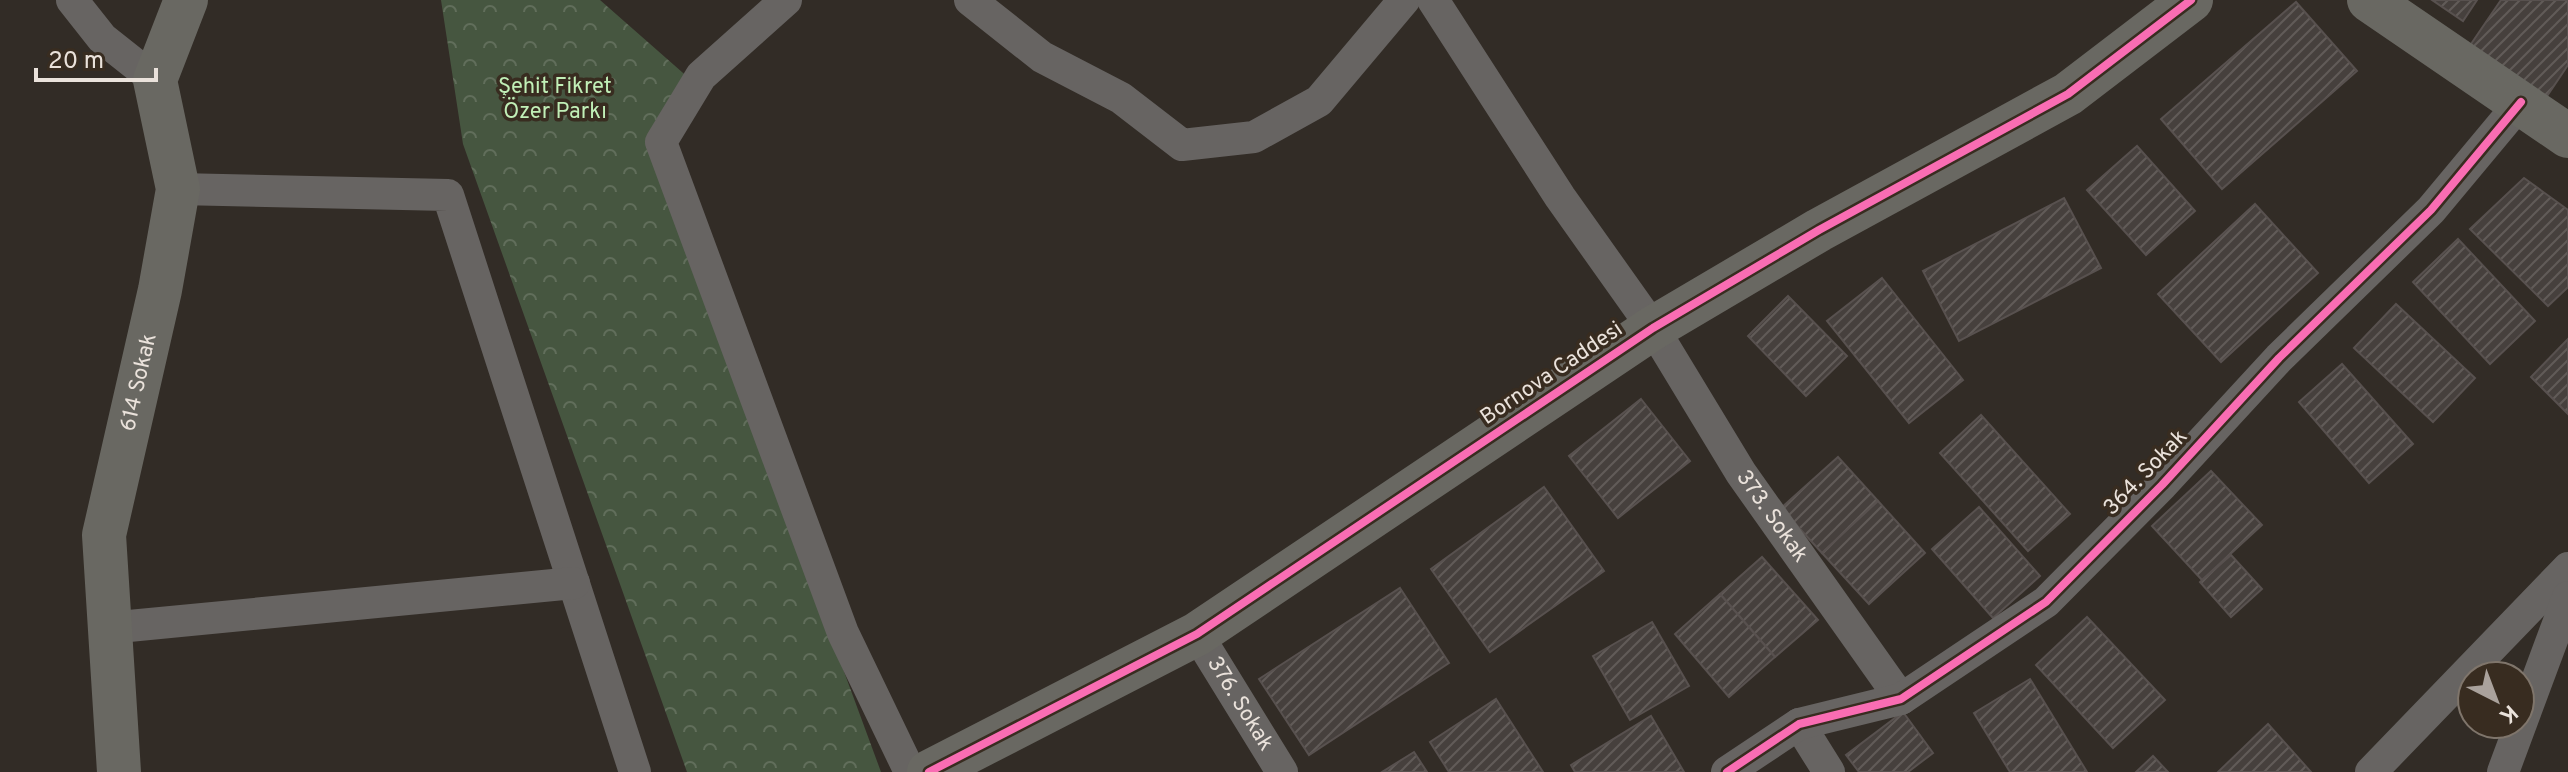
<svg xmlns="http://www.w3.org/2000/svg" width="2568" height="772" font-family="Overpass,sans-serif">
<defs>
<pattern id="forest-crowns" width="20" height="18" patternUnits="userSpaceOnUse" patternTransform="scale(2)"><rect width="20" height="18" fill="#465640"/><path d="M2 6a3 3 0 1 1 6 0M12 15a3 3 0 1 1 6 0" fill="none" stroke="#616e5b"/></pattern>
<pattern id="building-hatch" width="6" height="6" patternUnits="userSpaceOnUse" patternTransform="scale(2)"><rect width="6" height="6" fill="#46403d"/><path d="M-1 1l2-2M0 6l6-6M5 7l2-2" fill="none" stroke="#615b58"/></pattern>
</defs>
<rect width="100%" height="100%" fill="#322c26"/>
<polygon fill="url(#forest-crowns)" points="441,0 600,0 699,87 647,137 881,772 687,772 463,144"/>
<g fill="url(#building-hatch)" stroke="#58514f" stroke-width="2">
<polygon points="2432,0 2477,0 2463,21"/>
<polygon points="2501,0 2568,0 2568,65 2545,99 2469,47"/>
<polygon points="2296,2 2357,71 2222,189 2161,119"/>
<polygon points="2137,146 2195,211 2146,255 2087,190"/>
<polygon points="2524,178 2568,210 2568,287 2548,306 2470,229"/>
<polygon points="2064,198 2101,268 1959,341 1923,271"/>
<polygon points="2255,204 2318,273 2221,362 2158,294"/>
<polygon points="2458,239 2535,321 2490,364 2413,282"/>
<polygon points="1882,278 1963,380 1909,423 1827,321"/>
<polygon points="1788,296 1847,356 1806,396 1748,336"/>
<polygon points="2396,304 2475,378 2433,422 2354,348"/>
<polygon points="2568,339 2568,414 2531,377"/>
<polygon points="2342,364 2413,444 2369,483 2299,402"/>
<polygon points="1641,399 1690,461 1618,518 1569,456"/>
<polygon points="1981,415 2070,514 2028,551 1940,453"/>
<polygon points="1838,457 1878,501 1822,553 1781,508"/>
<polygon points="2211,471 2262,525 2202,580 2152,526"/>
<polygon points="1544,487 1604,571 1490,652 1431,569"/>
<polygon points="1878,501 1925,553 1869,604 1822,553"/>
<polygon points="1979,507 2040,576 1993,618 1932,549"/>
<polygon points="2231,555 2262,589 2231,617 2200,582"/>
<polygon points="1762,557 1818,620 1775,657 1720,594"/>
<polygon points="1400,588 1449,663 1309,755 1259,679"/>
<polygon points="1720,594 1775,657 1729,697 1675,634"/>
<polygon points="2087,617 2165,700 2113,748 2036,665"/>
<polygon points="1652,622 1689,686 1630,720 1593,656"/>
<polygon points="2030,679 2087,772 2010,772 1974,713"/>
<polygon points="1496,699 1543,772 1449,772 1430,742"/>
<polygon points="1903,712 1933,753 1908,772 1859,772 1846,755"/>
<polygon points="1651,716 1684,772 1575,772 1571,765"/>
<polygon points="2268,724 2311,772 2218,772"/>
<polygon points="1414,752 1427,772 1382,772"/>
<polygon points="2153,756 2168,772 2136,772"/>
</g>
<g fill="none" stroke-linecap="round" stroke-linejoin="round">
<g stroke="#676462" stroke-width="32">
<polyline points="72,0 102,38 155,80"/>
<polyline points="786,0 701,76 661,142 843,633 910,772"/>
<polyline points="970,0 1042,57 1121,98 1182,145 1254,137 1319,101 1404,0"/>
<path id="s1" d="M1433,0L1560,197L1653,328L1741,473L1901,699"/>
<polyline points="178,189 448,195 635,772"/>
<polyline points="108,628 574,583"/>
<path id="s2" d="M1197,634L1282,772"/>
<polyline points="1799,724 1829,772"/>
<polyline points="1727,772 1799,724 1901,699 2046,602 2162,485 2279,358 2431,210 2521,102"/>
<polyline points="2371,772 2568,568"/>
<polyline points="2503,772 2568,597"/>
</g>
<g stroke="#696862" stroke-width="44">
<polyline points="2369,0 2568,136"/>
<path id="s3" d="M119,772L104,535L160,290L178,189L155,80L186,0"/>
<polyline points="929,772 1197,634 1653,328 1819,230 2068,94 2191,0"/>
</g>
<g stroke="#382c20" stroke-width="13">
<g id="cycleway">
<polyline points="929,772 1197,634 1653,328 1819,230 2068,94 2191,0"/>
<polyline points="1727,772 1799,724 1901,699 2046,602 2162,485 2279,358 2431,210 2521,102"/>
</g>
</g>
<use href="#cycleway" stroke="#f96db3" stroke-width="8"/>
</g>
<g text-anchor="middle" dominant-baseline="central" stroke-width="7" stroke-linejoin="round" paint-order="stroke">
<g font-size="22" fill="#c1efb7" stroke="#382c20">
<text x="555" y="87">Şehit Fikret<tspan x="555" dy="25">Özer Parkı</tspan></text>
</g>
<g font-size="22" fill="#eae2db" stroke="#382c20">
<text transform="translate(1552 374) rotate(-34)">Bornova Caddesi</text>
<text stroke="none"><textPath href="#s3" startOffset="394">614 Sokak</textPath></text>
<text transform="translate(2146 473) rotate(-46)">364. Sokak</text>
<text stroke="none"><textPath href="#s1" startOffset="618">373. Sokak</textPath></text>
<text stroke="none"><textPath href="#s2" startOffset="82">376. Sokak</textPath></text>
</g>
</g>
<g transform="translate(2496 700) rotate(138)"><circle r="38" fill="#382c20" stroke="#7f756b" stroke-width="2"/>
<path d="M0-6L14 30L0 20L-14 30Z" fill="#aaa29c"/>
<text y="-12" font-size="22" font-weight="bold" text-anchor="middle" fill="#eae2db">K</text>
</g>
<path d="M36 68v12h120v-12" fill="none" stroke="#eae2db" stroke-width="4"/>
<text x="48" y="68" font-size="24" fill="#eae2db" stroke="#382c20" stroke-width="6" paint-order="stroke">20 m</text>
</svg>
